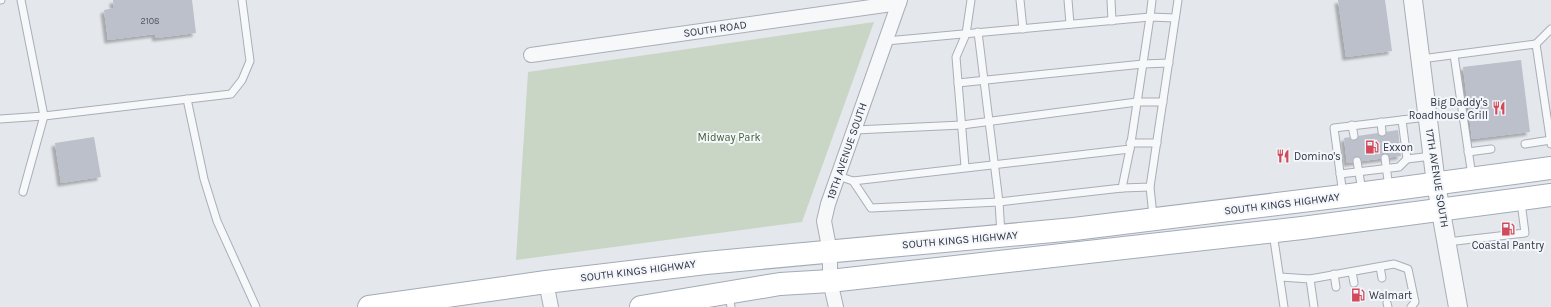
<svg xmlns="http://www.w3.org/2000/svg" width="1551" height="307" font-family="Karla,sans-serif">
<defs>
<filter id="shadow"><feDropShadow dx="-3.5" dy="3.5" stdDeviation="1" flood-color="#0004"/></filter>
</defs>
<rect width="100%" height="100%" fill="#e4e7ec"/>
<polygon fill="#c9d6c5" points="874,22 802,222 516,260 528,72"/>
<g fill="#bbc0ca" filter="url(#shadow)">
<polygon points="113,0 192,0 196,33 156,38 155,34 108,40 104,10 114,8"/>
<polygon points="1338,0 1385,0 1392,51 1346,57"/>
<polygon points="1521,60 1530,132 1472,139 1463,67"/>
<polygon points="1398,130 1401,156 1347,163 1344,138"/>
<polygon points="94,137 101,177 61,183 55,143"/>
</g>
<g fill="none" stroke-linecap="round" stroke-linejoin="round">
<g stroke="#a9aeb7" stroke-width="9">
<g id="service">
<polyline points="0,0 1,0"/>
<polyline points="21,0 44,116 23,192"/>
<polyline points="1020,0 1023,29"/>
<polyline points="1068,0 1070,24"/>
<polyline points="1111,0 1112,21"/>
<polyline points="978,32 999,202 1122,188 1130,149"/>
<polyline points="886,41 1150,17 1175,18"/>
<polyline points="1536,44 1551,29"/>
<polyline points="1454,55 1472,176"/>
<polyline points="1421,59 1536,44 1551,144"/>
<polyline points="958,83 1143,64 1169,63"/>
<polyline points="187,99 204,179 217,221 256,307"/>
<polyline points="0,119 44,116 231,94 242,80 250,61 242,0"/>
<polyline points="1402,120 1407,159 1432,156"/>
<polyline points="1381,122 1382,132"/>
<polyline points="1352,125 1354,136"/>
<polyline points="855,130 962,125 1137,102 1163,102"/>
<polyline points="1130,143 1157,143"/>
<polyline points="1525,144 1551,140"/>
<polyline points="1468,152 1491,149"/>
<polyline points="1385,158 1389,188"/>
<polyline points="1357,161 1362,191"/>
<polyline points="965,167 956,57 966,34 971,0"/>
<polyline points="1340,174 1399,167 1407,159"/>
<polyline points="838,176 853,181 871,208 999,202 1001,234"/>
<polyline points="853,181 1130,149 1150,17 1152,0"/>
<polyline points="1150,187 1153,216"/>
<polyline points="1122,188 1150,187 1178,0"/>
<polyline points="1343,195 1334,128 1427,117"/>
<polyline points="1273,233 1284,307"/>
<polyline points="1447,242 1525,233 1521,202"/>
<polyline points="1380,267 1382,278"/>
<polyline points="1352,272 1354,283"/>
<polyline points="1334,274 1336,287"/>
<polyline points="1280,277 1310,279 1394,264 1408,269 1415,302 1411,307"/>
<polyline points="1310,279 1314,307"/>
<polyline points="729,295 731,307"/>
<polyline points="1387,303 1388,307"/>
</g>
</g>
<g stroke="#a9aeb7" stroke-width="16">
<g id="minor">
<polyline points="531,55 899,3"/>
<polyline points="546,282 551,307"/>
<polyline points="836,307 830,281 830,252 824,221 828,204 900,0"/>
</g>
</g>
<g stroke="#a9aeb7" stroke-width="20">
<polyline id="tertiary" points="1413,0 1436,184 1458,307"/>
</g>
<g stroke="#a3abb8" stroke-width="24">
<g id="primary">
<polyline points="369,307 546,282 706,263 1074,229 1343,196 1551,168"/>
<polyline points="641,307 780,284 830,281 1302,228 1551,195"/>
</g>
</g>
<use href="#service" stroke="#f7f8fa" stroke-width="7"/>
<use href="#minor" stroke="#f7f8fa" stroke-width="14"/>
<use href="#tertiary" stroke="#f7f8fa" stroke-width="18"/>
<use href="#primary" stroke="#fff" stroke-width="22"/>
</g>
<defs>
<g id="restaurant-bare" transform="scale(1.08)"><path d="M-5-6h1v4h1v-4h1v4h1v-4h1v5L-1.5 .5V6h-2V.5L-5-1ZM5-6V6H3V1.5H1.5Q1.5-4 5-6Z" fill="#d1495b" stroke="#f4f6f9" stroke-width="2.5" paint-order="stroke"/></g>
<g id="fuel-bare" transform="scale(1.08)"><path d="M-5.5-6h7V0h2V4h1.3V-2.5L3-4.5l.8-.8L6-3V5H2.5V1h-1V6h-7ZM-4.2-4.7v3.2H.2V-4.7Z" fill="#d1495b" stroke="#f4f6f9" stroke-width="2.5" paint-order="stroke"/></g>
</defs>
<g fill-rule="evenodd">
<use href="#restaurant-bare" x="1499" y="108"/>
<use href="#fuel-bare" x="1372" y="147"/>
<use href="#restaurant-bare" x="1283" y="156"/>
<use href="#fuel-bare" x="1508" y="229"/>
<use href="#fuel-bare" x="1358" y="295"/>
</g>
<g text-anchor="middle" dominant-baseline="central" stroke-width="4" stroke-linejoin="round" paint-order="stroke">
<g font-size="9" fill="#4f5766">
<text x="150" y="21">2108</text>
</g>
<g font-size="11" fill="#2b3445" stroke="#f4f6f9">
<text transform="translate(715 29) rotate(-8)">SOUTH ROAD</text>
<text transform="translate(847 151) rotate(-71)">19TH AVENUE SOUTH</text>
<text transform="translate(1437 178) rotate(81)">17TH AVENUE SOUTH</text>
<text transform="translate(1282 204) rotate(-7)">SOUTH KINGS HIGHWAY</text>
<text transform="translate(960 240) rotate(-5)">SOUTH KINGS HIGHWAY</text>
<text transform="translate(638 271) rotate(-7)">SOUTH KINGS HIGHWAY</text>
</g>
<g font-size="11" fill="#2b3445" stroke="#f4f6f9" text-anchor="start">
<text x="1488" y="102" text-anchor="end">Big Daddy's<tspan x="1488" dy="13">Roadhouse Grill</tspan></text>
<text x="1383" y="147">Exxon</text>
<text x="1294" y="156">Domino's</text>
<text x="1508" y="245" text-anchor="middle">Coastal Pantry</text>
<text x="1369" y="295">Walmart</text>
</g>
<g font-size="11" fill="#3f6138" stroke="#f4f6f9">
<text x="729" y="137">Midway Park</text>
</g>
</g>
</svg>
